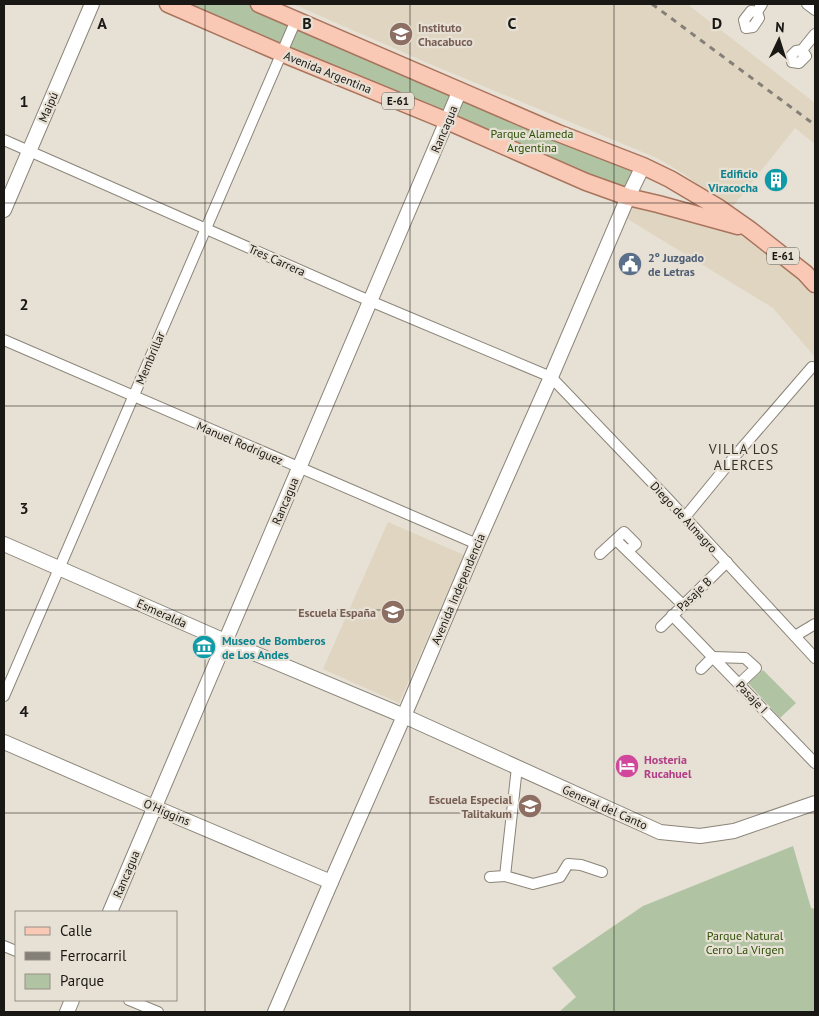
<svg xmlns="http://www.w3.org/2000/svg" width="819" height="1016" font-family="'PT Sans',sans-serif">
<rect width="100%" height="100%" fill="#e7e0d4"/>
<g fill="#dfd5c1">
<polygon points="293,4 687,4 815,103 815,144 795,128 730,210 684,174 657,158 430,64"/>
<polygon points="632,205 737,233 800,278 815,295 815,357 773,308 626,218"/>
<polygon points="388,522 464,555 399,703 323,669"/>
</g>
<g fill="#b0c4a3">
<polygon points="190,4 256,4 633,169 626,194 583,179"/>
<polygon points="763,670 796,703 780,718 748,683"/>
<polygon points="793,846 811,908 815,909 815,1012 559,1012 576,997 552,968 643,906"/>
</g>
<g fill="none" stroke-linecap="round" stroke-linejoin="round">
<g stroke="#8b8579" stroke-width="12">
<g id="street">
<polyline points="807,4 815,10"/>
<polyline points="757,12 759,18 753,27 746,28 744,20 751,11 757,12 762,4"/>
<polyline points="802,50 806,56 799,63 792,62 791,56 796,51 802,50 815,34"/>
<polyline points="4,140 370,301 551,377 668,499 815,658"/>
<polyline points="4,340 477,544"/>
<polyline points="685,517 735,456 812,367"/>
<polyline points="616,540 683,605"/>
<polyline points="600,554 624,532 636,544 628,551"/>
<polyline points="672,615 815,763"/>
<polyline points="661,627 727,562"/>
<polyline points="795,636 815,624"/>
<polyline points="701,669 713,657 745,658 756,668 739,684"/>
<polyline points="4,696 296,20"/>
<polyline points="517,767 505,876 533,884 560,877 568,864 581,865 602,872"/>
<polyline points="490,877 505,876"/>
<polyline points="4,946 16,951"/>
<polyline points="129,1000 158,1012"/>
</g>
</g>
<g stroke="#8b8579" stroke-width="16">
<g id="secondary">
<polyline points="4,210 92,4"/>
<polyline points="4,544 225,641 404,716 660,832 700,836 734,831 815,803"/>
<polyline points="4,742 154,807 331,882"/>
<polyline points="110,912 460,90"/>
<polyline points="67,1012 72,1000"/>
<polyline points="275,1012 331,882 404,716 477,544 551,377 628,197 643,166"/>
</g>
</g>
<g stroke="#a9745d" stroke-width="19">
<g id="primary">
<polyline points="168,4 281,53 447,121 586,182 628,197 658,204 738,226"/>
<polyline points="259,4 558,133 643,166 670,179 719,208 749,229 805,273 815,284"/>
</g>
</g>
<use href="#street" stroke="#fff" stroke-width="10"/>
<use href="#secondary" stroke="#fff" stroke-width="14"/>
<use href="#primary" stroke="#fac9b5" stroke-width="16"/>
<polyline stroke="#847f77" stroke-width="3" stroke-dasharray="6 6" stroke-linecap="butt" points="652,4 815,125"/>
</g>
<path fill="none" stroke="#1a1814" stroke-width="1" stroke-opacity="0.55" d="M205,4V1012M410,4V1012M614,4V1012M4,203H815M4,406H815M4,610H815M4,813H815"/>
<defs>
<g id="school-disc" transform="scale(1.25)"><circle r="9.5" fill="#8d6e63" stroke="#e7e0d4"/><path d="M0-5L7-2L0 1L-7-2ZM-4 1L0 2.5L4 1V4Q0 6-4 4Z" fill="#fff"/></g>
<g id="building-disc" transform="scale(1.25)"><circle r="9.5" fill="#0f9aa8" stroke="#e7e0d4"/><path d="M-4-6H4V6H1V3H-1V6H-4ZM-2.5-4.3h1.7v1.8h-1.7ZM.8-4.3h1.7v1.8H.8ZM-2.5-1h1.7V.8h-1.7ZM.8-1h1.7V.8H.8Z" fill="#fff"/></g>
<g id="civic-disc" transform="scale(1.25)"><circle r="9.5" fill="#5c6f8a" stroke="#e7e0d4"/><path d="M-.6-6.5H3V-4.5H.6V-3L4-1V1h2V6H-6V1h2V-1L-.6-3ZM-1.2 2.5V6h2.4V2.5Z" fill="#fff"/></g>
<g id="museum-disc" transform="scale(1.25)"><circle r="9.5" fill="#0f9aa8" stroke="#e7e0d4"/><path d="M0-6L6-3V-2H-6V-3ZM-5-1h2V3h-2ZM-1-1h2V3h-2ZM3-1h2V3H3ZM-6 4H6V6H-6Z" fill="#fff"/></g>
<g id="hotel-disc" transform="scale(1.25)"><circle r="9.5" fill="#d1479c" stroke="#e7e0d4"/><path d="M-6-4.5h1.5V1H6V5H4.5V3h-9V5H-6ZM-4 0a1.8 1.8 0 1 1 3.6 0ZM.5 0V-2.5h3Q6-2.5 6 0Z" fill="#fff"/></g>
</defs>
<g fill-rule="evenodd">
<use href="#school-disc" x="401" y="34"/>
<use href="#building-disc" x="776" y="180"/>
<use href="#civic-disc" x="630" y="264"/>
<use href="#school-disc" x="393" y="612"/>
<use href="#museum-disc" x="204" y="647"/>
<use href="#hotel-disc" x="627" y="766"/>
<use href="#school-disc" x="530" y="806"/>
</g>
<g text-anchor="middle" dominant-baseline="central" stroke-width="4.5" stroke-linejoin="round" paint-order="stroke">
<g fill="#e7e0d4" stroke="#58544e" stroke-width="1">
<rect x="382" y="92.5" width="32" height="17" rx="4"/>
<rect x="767" y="247.5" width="32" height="17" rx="4"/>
</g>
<g font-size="11" font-weight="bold" fill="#1a1814">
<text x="398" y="101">E-61</text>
<text x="783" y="256">E-61</text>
</g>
<g font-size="12" font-weight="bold" fill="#785e54" stroke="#e7e0d4" text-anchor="end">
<text x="418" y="27" text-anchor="start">Instituto<tspan x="418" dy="14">Chacabuco</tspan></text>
<text x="376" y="612">Escuela España</text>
<text x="512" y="799">Escuela Especial<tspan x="512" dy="14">Talitakum</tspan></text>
</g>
<g font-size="12" fill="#1a1814" stroke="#e7e0d4">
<text transform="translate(328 72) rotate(22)">Avenida Argentina</text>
<text transform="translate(48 107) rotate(-67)">Maipú</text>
<text transform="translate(444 129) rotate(-67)">Rancagua</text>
<text transform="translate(277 260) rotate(24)">Tres Carrera</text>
<text transform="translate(150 358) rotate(-67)">Membrillar</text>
<text transform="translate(240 443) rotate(23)">Manuel Rodríguez</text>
<text transform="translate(285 501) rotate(-67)">Rancagua</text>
<text transform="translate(684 517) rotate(47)">Diego de Almagro</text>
<text transform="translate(458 589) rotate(-67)">Avenida Independencia</text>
<text transform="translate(694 594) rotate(-44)">Pasaje B</text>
<text transform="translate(162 613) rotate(24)">Esmeralda</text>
<text transform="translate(752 697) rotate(46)">Pasaje I</text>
<text transform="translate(605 807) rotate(24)">General del Canto</text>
<text transform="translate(167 812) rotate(23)">O'Higgins</text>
<text transform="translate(126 874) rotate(-67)">Rancagua</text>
</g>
<g font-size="12" fill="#2c4f02" stroke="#e7e0d4">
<text x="532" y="133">Parque Alameda<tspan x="532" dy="14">Argentina</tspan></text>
<text x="745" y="935">Parque Natural<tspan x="745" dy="14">Cerro La Virgen</tspan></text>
</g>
<g font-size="12" font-weight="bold" fill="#0d838f" stroke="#e7e0d4" text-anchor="end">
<text x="758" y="173">Edificio<tspan x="758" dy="14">Viracocha</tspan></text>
<text x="222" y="640" text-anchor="start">Museo de Bomberos<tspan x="222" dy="14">de Los Andes</tspan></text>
</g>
<g font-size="12" font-weight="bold" fill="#4e5e75" stroke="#e7e0d4" text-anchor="start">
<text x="648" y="257">2º Juzgado<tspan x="648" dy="14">de Letras</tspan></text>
</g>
<g font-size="12" font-weight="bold" fill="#b23c85" stroke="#e7e0d4" text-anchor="start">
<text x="644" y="759">Hosteria<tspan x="644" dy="14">Rucahuel</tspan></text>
</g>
<g font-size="14" letter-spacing="1" fill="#373228" stroke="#e7e0d4">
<text x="744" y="449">VILLA LOS<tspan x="744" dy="16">ALERCES</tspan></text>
</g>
</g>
<g font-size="16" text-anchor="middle" font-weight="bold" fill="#1a1814" stroke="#e7e0d4" stroke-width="4.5" stroke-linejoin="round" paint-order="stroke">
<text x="102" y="29">A</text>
<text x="307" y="29">B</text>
<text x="512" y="29">C</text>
<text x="717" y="29">D</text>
<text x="24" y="107">1</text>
<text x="24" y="310">2</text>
<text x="24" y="514">3</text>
<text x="24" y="717">4</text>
</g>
<rect width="819" height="1016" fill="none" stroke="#1a1814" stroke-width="10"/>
<rect x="15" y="911" width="162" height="90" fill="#e7e0d4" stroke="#959087"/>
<rect x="25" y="927" width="25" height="8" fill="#fac9b5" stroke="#959087"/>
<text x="60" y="936" font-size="15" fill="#1a1814">Calle</text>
<rect x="25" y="952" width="25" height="8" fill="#847f77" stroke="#959087"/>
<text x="60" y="961" font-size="15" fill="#1a1814">Ferrocarril</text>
<rect x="25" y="974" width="25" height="15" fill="#b0c4a3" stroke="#959087"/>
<text x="60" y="986" font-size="15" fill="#1a1814">Parque</text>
<g transform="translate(779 40) rotate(4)" stroke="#e7e0d4" stroke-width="4" paint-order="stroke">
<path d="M0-4L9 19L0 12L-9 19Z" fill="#1a1814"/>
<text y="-8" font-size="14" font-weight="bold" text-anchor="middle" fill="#1a1814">N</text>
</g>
</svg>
